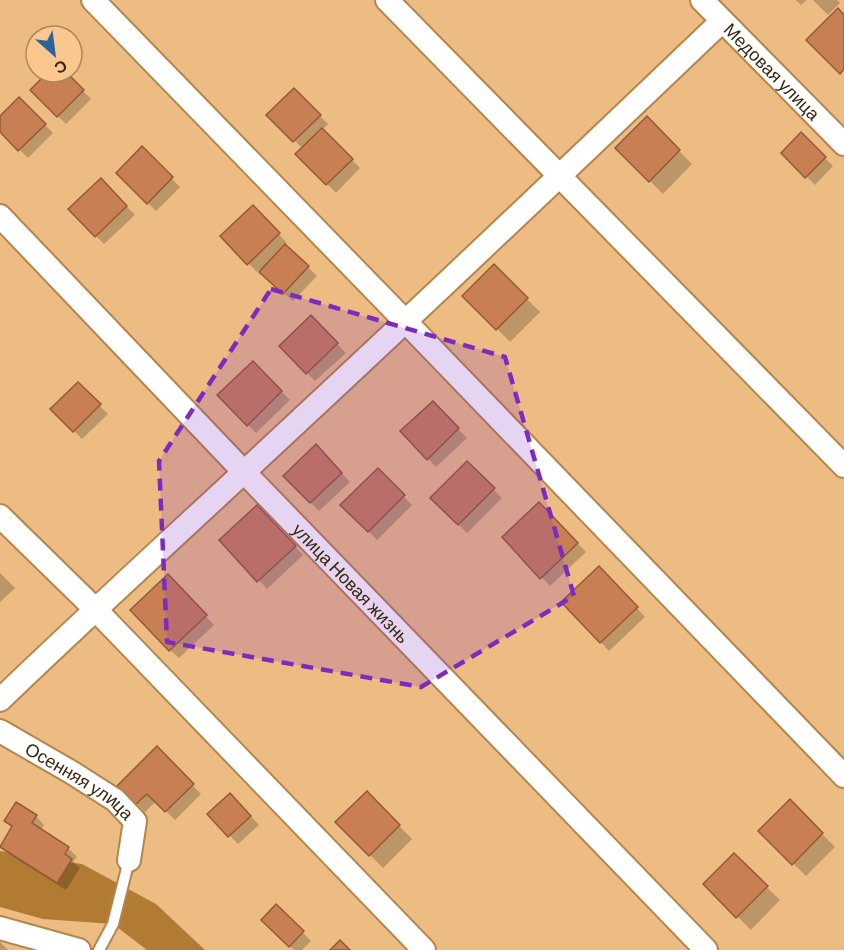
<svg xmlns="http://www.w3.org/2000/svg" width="844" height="950" font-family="Barlow,sans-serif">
<rect width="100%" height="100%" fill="#edbc82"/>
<polygon fill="#b17b34" points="0,851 82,864 156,904 205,950 147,950 113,924 43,919 0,907"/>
<g fill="#0003">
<polygon points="796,0 807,0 801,5"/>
<polygon points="813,0 837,0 840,3 828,15"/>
<polygon points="50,72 64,72 91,99 66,124 32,90"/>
<polygon points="294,90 328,124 322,130 360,168 336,193 297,154 303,149 269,115"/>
<polygon points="19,99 53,133 28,158 0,130 0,118"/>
<polygon points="647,119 692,164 663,194 617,148"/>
<polygon points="801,135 833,166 815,185 783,153"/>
<polygon points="142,149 180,187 156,211 118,173"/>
<polygon points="101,180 135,215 104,244 70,209"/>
<polygon points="253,207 287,243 285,245 317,276 293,301 259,270 257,272 222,236"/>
<polygon points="494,266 540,312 510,342 465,296"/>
<polygon points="311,317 346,353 315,381 281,346"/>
<polygon points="253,363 290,400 256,433 219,395"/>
<polygon points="78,384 108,414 82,439 52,409"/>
<polygon points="433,403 467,438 436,467 402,431"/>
<polygon points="316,446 350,482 319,511 285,476"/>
<polygon points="467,463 502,498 467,533 432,498"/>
<polygon points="378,470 412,505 377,540 343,505"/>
<polygon points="539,504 586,552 550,586 504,538"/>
<polygon points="257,507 303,555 267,589 259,580"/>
<polygon points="0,573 15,588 0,602"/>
<polygon points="608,577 645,617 609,651 563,602"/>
<polygon points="177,585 214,625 179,658 170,650"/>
<polygon points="157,749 201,794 175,820 156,801 145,812 119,786"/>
<polygon points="367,793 412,839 383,868 337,822"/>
<polygon points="790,801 835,847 806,876 760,831"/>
<polygon points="238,803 259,825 238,844 209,814"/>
<polygon points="36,816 44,825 41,830 68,848 77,857 73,862 80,868 66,890 9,854 1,846 13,827 6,821"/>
<polygon points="734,855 780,900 751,930 705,884"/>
<polygon points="276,906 311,941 302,950 294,950 263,920"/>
<polygon points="0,942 8,950 0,950"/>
</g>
<g fill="#c97f54" stroke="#955936" stroke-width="1.5">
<polygon points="838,8 844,15 844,69 840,74 806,40"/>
<polygon points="48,72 66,72 84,90 57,117 30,90"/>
<polygon points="294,88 321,115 293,142 266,115"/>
<polygon points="19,97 46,124 18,151 0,132 0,116"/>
<polygon points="647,116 680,150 649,182 615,148"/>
<polygon points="322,128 353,159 326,185 295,154"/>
<polygon points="801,132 826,157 805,178 781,153"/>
<polygon points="142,146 173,177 147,204 116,173"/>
<polygon points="101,178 127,206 95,237 68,209"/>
<polygon points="253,205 280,233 247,265 220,236"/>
<polygon points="285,244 309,266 283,294 259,272"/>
<polygon points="494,264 528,298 496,330 462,296"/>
<polygon points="311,315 338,343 306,374 279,346"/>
<polygon points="253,361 282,391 247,426 217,395"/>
<polygon points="78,382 101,404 73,432 50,409"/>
<polygon points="433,401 459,428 427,460 400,431"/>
<polygon points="316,444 342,473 310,503 283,476"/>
<polygon points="467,461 495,488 458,525 430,498"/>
<polygon points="378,468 405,495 368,532 340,505"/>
<polygon points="539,502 578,543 540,579 502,537"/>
<polygon points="257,505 296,546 257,582 219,540"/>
<polygon points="599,566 638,607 600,643 561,602"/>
<polygon points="168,574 207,615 169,651 130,610"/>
<polygon points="157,746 194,784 165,812 147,794 135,805 117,786"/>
<polygon points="367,791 400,825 369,856 335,822"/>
<polygon points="230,793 251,816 228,837 207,814"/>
<polygon points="790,799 823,833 792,865 758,831"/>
<polygon points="16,802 37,815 32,823 69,847 65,854 72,859 57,883 0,847 12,826 4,821"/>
<polygon points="734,853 768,886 736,918 703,884"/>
<polygon points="276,904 304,931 289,947 261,920"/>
<polygon points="340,940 350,950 330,950"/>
</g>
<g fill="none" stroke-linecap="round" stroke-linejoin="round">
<g stroke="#b4854d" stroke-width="14">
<polyline id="lane" points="99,950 113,924 129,860"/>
</g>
<g stroke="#b4854d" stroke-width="26">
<g id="street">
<polyline points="93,0 405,321 844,776"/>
<polyline points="387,0 844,466"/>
<path id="s1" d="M702,0L844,144"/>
<path id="s2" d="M0,216L244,472L706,950"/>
<polyline points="0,516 95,609 424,950"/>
<path d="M0,700C80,623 162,548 244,472C405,323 564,172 722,21"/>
<path id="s3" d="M0,731L71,772L115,800L135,821L129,860"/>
<polyline points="0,928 79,950"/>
</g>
</g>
<use href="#lane" stroke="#fff" stroke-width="10"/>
<use href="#street" stroke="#fff" stroke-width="22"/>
</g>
<path fill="#7b2cbf" fill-opacity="0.2" stroke="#7b2cbf" stroke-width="4.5" stroke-dasharray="12 8" stroke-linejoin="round" d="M271,289L505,357L574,596L421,687L167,642L159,461Z"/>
<g text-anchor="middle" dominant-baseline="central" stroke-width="5" stroke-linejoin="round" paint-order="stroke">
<g font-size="18" fill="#39260e" stroke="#fac88f">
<text stroke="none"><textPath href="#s1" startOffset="100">Медовая улица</textPath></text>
<text stroke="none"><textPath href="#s2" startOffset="508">улица Новая жизнь</textPath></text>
<text stroke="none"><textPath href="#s3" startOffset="94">Осенняя улица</textPath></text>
</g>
</g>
<g transform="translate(54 54) rotate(152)"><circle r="28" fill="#fac88f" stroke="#ad875b" stroke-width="1.5"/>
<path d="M0-4.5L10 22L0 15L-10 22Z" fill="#2a649b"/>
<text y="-9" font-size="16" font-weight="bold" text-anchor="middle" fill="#39260e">С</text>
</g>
</svg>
